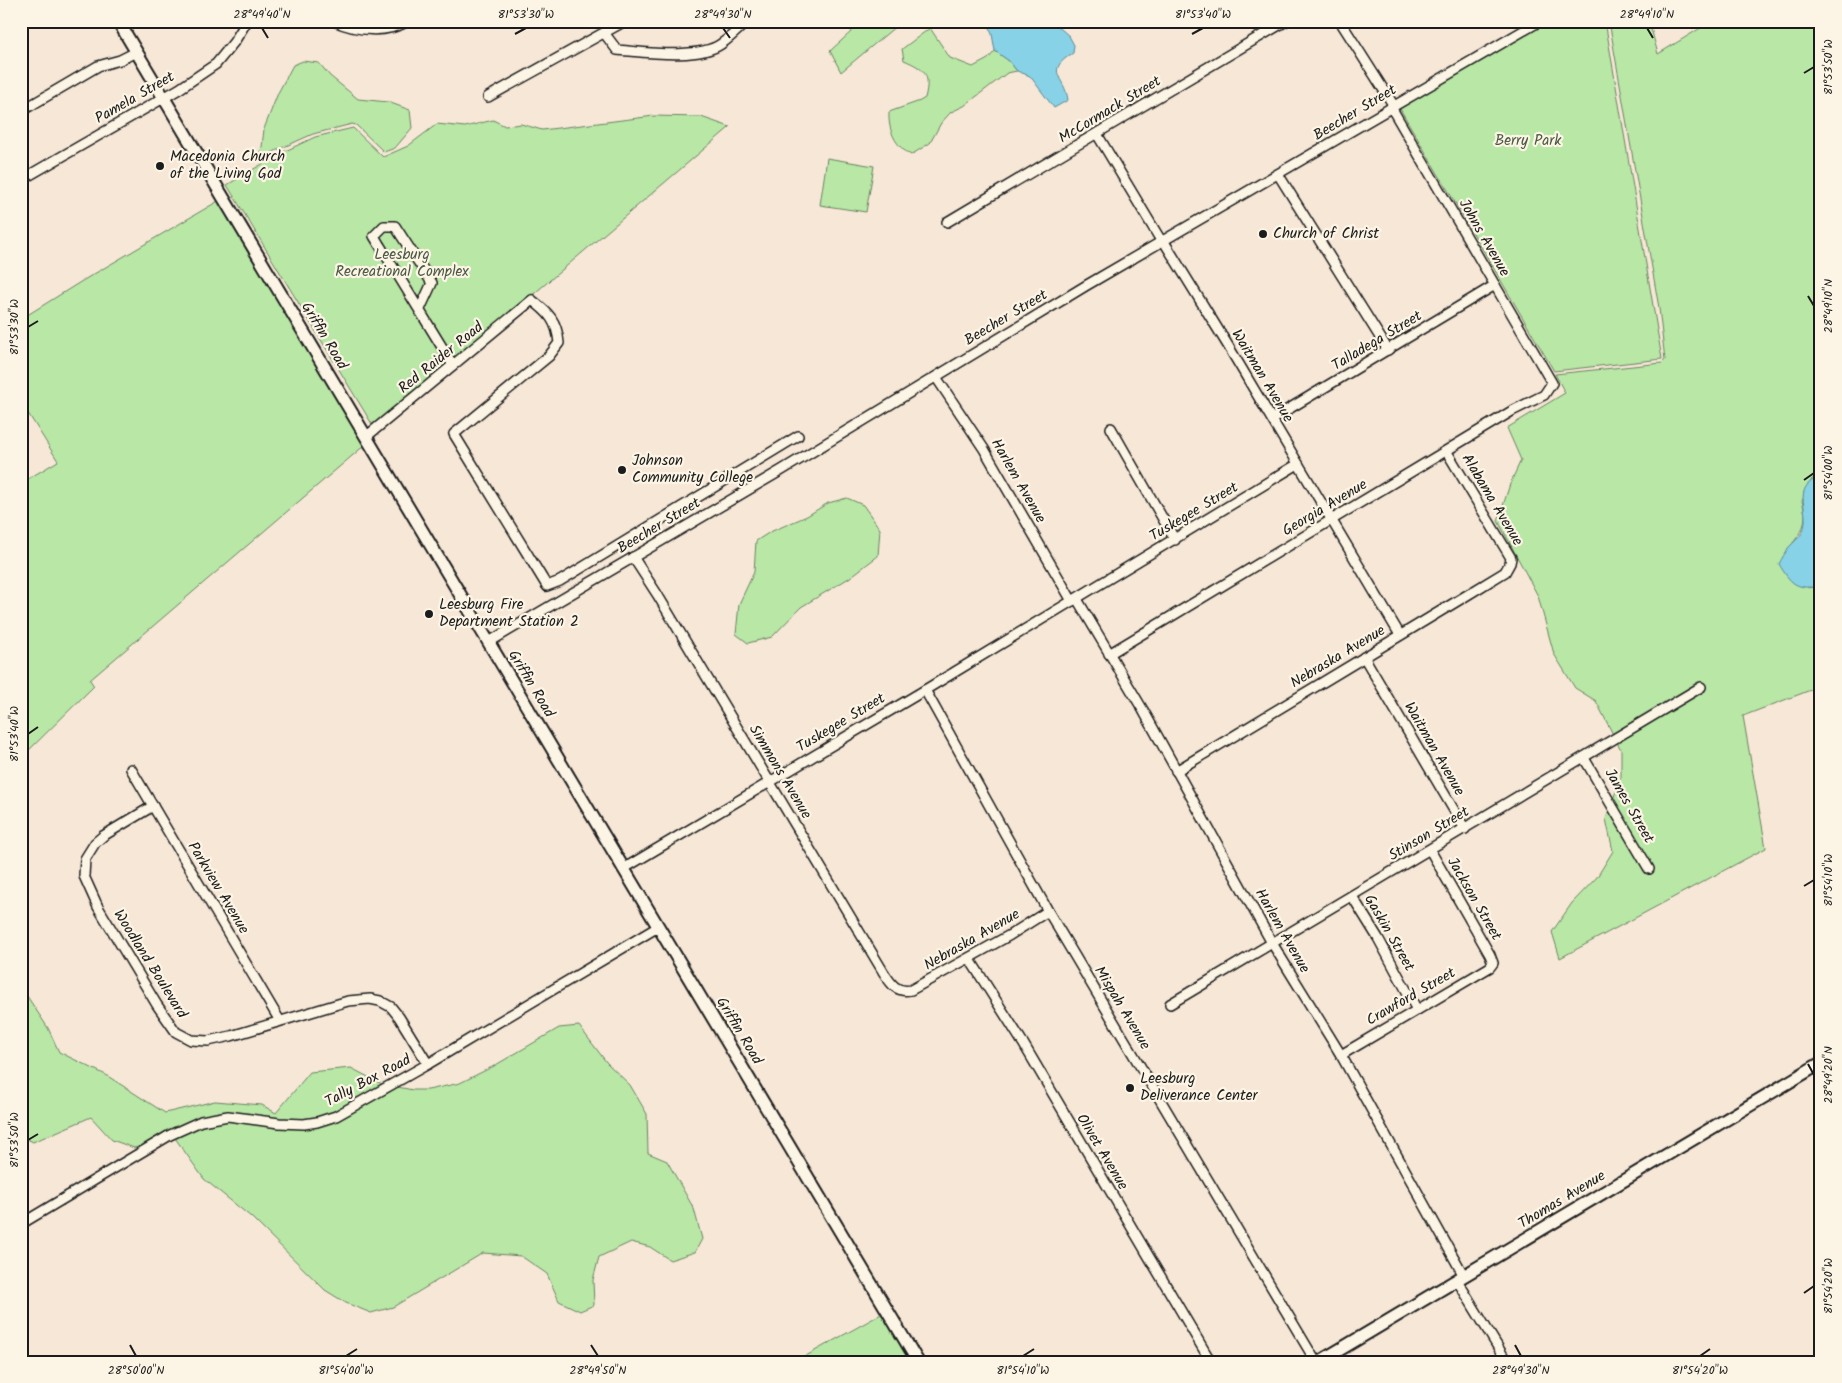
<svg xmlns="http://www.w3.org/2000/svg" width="1842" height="1383" font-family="Kalam,sans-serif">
<rect width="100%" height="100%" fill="#f7e7d7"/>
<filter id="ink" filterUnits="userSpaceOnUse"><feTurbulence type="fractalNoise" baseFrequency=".02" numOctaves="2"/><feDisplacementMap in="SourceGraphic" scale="10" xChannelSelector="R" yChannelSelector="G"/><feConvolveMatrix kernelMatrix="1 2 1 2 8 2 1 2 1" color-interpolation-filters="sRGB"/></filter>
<g filter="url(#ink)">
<g fill="#b8e7a6" stroke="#6a8261">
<polygon points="863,21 902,21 841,72 830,51"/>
<polygon points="1542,21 1605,21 1662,359 1554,371 1399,107"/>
<path d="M1609,21H1649L1658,54L1712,21H1821V476L1812,479L1802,501C1809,524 1802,532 1787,550L1808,588L1821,586V686L1743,716L1766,848L1560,958L1552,932L1572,903L1597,877L1613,851L1606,819L1621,777V750L1596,701L1575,688L1554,654L1538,596L1498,521L1510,484L1521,460L1507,428L1565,393L1555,374L1662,363L1665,360L1659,308Z"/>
<path d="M930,28L950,58L973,67L988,59L995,51L1009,61L1017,71L1007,73L964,106L951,112L941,123L930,143L911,155C895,146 888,130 889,112L920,101L925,98C931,74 925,69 904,60L902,49Z"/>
<polygon points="303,61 319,63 330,76 358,99 388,102 410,110 412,128 395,148 384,152 356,125 352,124 313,134 277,150 257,162 262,147 264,129 278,93 293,65"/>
<polygon points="654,116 701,117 730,127 375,429 227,185 279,154 315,137 353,128 383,157 408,146 437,124 465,127 493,120 505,126 521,124 542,130"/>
<polygon points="827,158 874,166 866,212 820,205"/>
<polygon points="220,200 366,444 90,680 94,686 21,758 21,483 58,461 21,402 21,319 82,281"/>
<polygon points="847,498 863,505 880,529 878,556 849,578 801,607 772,637 748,643 736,634 739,604 754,572 756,541 770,532 807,516 828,503"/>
<polygon points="21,987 48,1028 59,1052 106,1075 165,1113 215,1101 262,1105 276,1113 310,1072 351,1068 382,1084 413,1090 428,1090 460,1083 494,1066 559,1028 579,1026 607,1063 630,1085 647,1114 648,1153 667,1161 694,1209 702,1239 695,1252 670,1260 650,1247 631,1242 599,1257 593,1280 594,1305 580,1311 559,1301 547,1274 521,1256 483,1253 393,1307 371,1313 346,1303 325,1290 251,1217 204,1179 175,1138 134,1148 112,1140 91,1117 33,1142 21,1136"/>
<polygon points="883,1313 912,1362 795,1362"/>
</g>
<g fill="#87d2e6" stroke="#5c8995">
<path d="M986,21H1052L1069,36L1074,45L1073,53C1043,72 1065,76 1068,100L1054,108L1030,76L1017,71L1009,61L995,51L992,34Z"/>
<path d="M1821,476V586C1796,590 1791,584 1779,564C1782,558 1785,553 1789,547C1793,543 1799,538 1802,533C1813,511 1788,489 1821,476Z"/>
</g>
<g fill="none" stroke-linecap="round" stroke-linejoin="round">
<g stroke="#1c1c1c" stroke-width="12">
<g id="street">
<path d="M334,21C357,31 386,34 408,21"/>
<polyline points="1340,21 1394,106"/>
<path d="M605,34L617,50C644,52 698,60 721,44C730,38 739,29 747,21"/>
<polyline points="488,97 625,21"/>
<polyline points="21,105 28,107 98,66 120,60 136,52"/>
<polyline points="1097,134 1160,239 1163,240 1227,344 1400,635"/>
<polyline points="1278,174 1388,350"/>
<polyline points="21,180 179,89 216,64 234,42 247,21"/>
<polyline points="947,222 1286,21"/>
<polyline points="420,309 432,283 395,226 384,226 374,236 453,365"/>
<polyline points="936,377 984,449 1072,601"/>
<polyline points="1272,419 1495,285"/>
<polyline points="1111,428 1175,540"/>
<path d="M367,436L532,300C549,313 557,321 559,343L549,356L454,434L547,586L560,581L798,436"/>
<path d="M633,557L657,594L884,973C891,984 897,993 911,990L1010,935L1048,911"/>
<polyline points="1077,599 1143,710 1272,943 1341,1055 1464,1276"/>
<polyline points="489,642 782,470 1087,285 1540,21"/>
<polyline points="1109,654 1512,411 1544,395 1552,383 1391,107"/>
<polyline points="1364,657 1465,829"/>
<polyline points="925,690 1048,911 1316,1362"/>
<polyline points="1584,758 1649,869"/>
<polyline points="131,769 280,1021"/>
<polyline points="1176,771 1464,597 1505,572 1510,563 1511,558 1447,452"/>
<polyline points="153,806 103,836 95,843 85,859 84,876 98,907 157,1005 176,1032 191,1040 208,1041 231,1036 348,1001 370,999 380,1001 391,1007 399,1017 428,1064"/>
<polyline points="623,869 925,690 1298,464"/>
<polyline points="1352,896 1378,938 1417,1010"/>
<polyline points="969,958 1023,1043 1211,1362"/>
<polyline points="1170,1004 1701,687"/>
<polyline points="1341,1055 1490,967 1493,963 1490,955 1430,850"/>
<polyline points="21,1224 170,1135 201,1121 228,1116 279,1123 304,1124 317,1122 336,1116 428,1064 658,927"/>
<polyline points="1457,1280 1507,1362"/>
</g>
</g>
<g stroke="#1c1c1c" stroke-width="15">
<g id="secondary">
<polyline points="118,21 918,1362"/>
<polyline points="1319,1362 1821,1063"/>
</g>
</g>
<use href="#street" stroke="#fcf5e5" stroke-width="9"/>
<use href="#secondary" stroke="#fcf5e5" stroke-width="11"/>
</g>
</g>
<path fill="none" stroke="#1c1c1c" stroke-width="2" d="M262,28L268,38M723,28L730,38M1647,28L1653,38M515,34L526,28M1192,34L1203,28M1804,73L1814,67M1808,296L1814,306M28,327L38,321M1804,480L1814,473M28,734L38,727M1804,886L1814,880M1808,1064L1814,1075M28,1140L38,1134M1804,1293L1814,1286M130,1345L136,1356M591,1345L598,1356M1515,1345L1521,1356M346,1356L357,1349M1023,1356L1034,1349M1700,1356L1710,1349"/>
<g fill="#1c1c1c" stroke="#fcf5e5" stroke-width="2">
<circle cx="160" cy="166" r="5"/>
<circle cx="1263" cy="234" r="5"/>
<circle cx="622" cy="470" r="5"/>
<circle cx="429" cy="614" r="5"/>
<circle cx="1130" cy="1088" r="5"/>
</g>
<g text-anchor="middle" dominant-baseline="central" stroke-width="4.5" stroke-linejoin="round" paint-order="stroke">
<g font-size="15" fill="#1c1c1c" stroke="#fcf5e5">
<text transform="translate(135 98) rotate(-30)">Pamela Street</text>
<text transform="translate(1110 110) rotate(-31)">McCormack Street</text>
<text transform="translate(1355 113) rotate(-31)">Beecher Street</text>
<text transform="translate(1484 238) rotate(60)">Johns Avenue</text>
<text transform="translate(1006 318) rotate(-31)">Beecher Street</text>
<text transform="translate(324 336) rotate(59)">Griffin Road</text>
<text transform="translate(1377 341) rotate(-31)">Talladega Street</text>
<text transform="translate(441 358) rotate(-39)">Red Raider Road</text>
<text transform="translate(1262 376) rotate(59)">Waitman Avenue</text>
<text transform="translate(1018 481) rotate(60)">Harlem Avenue</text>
<text transform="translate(1492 500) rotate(59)">Alabama Avenue</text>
<text transform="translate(1325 508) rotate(-31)">Georgia Avenue</text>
<text transform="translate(1194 512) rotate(-31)">Tuskegee Street</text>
<text transform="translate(659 526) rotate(-31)">Beecher Street</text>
<text transform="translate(1338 657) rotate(-31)">Nebraska Avenue</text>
<text transform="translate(531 684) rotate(59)">Griffin Road</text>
<text transform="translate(841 723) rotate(-31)">Tuskegee Street</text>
<text transform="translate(1434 749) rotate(60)">Waitman Avenue</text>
<text transform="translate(780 772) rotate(59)">Simmons Avenue</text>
<text transform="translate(1629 806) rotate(60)">James Street</text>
<text transform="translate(1429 834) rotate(-31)">Stinson Street</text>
<text transform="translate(218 888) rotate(59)">Parkview Avenue</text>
<text transform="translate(1474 899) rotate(60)">Jackson Street</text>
<text transform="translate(1282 931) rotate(60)">Harlem Avenue</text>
<text transform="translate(1389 933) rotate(60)">Gaskin Street</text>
<text transform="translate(972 940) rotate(-30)">Nebraska Avenue</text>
<text transform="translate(150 964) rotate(58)">Woodland Boulevard</text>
<text transform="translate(1411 997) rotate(-30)">Crawford Street</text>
<text transform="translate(1122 1008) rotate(59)">Mispah Avenue</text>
<text transform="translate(739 1031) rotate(59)">Griffin Road</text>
<text transform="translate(368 1081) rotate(-28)">Tally Box Road</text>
<text transform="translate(1102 1152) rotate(59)">Olivet Avenue</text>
<text transform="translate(1562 1200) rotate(-31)">Thomas Avenue</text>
</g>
<g font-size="15" fill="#4b5945" stroke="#fcf5e5">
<text x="1528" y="141">Berry Park</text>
<text x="402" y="255">Leesburg<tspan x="402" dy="17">Recreational Complex</tspan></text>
</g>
<g font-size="15" fill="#1c1c1c" stroke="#fcf5e5" text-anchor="start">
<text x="170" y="157">Macedonia Church<tspan x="170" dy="17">of the Living God</tspan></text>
<text x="1273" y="234">Church of Christ</text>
<text x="632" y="461">Johnson<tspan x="632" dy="17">Community College</tspan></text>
<text x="439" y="605">Leesburg Fire<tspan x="439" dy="17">Department Station 2</tspan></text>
<text x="1140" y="1079">Leesburg<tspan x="1140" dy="17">Deliverance Center</tspan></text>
</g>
</g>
<rect width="1842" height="1383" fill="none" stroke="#fcf5e5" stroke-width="55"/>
<rect x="28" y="28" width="1786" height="1328" fill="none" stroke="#1c1c1c" stroke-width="2"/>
<g font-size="12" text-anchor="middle" fill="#1c1c1c">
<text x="262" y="18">28°49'40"N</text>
<text x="526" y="18">81°53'30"W</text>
<text x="723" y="18">28°49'30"N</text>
<text x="1203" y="18">81°53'40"W</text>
<text x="1647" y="18">28°49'10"N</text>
<text transform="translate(1828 67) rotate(-90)" y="4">81°53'50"W</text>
<text transform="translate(1828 306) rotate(-90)" y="4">28°49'10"N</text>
<text transform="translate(14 327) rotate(-90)" y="4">81°53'30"W</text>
<text transform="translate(1828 473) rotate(-90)" y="4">81°54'00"W</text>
<text transform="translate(14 734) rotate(-90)" y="4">81°53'40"W</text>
<text transform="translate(1828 880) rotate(-90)" y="4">81°54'10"W</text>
<text transform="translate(1828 1075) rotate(-90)" y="4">28°49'20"N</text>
<text transform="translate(14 1140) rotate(-90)" y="4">81°53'50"W</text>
<text transform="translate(1828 1286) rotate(-90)" y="4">81°54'20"W</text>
<text x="136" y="1374">28°50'00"N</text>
<text x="346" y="1374">81°54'00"W</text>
<text x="598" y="1374">28°49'50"N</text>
<text x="1023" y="1374">81°54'10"W</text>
<text x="1521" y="1374">28°49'30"N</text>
<text x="1700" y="1374">81°54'20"W</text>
</g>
</svg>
